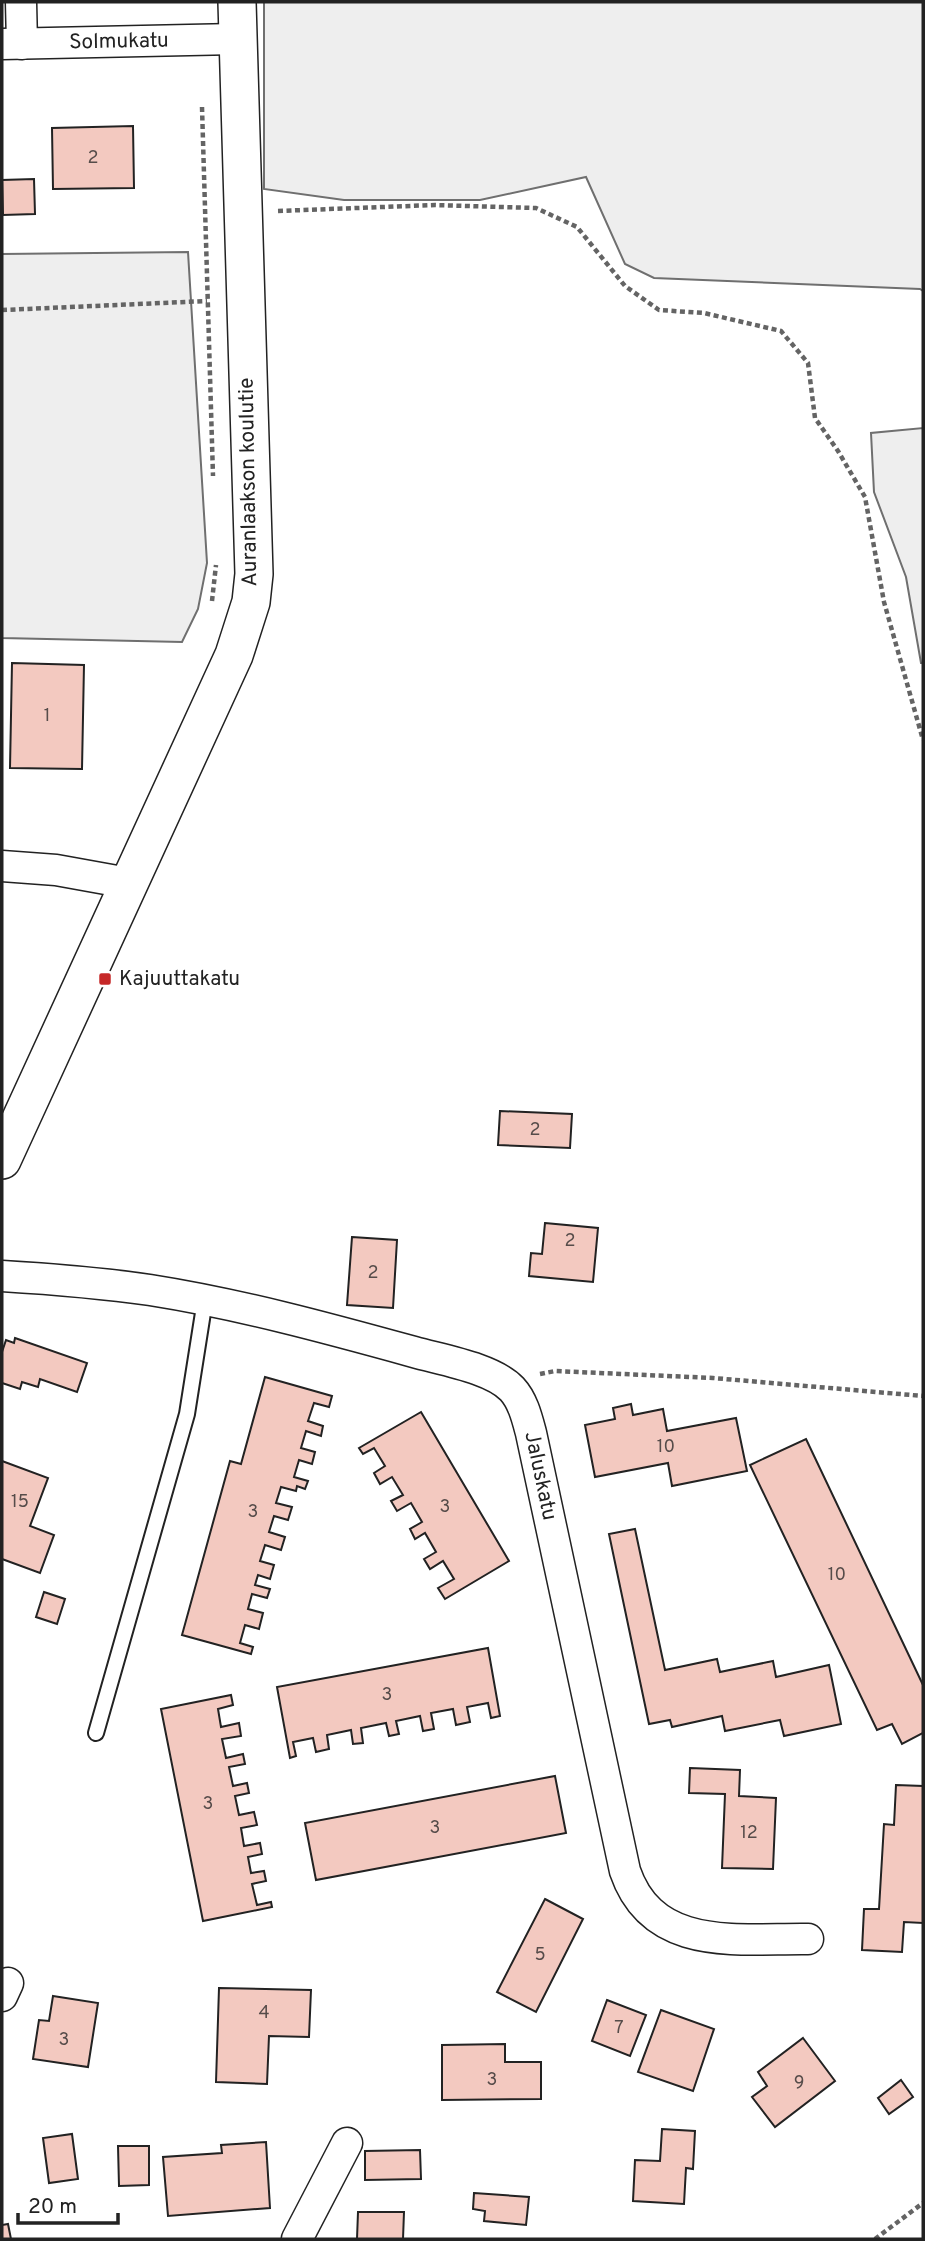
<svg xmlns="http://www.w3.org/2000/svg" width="925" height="2241" font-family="Overpass,sans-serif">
<rect width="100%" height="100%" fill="#fff"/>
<g fill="#eee" stroke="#6f6f6f" stroke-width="2">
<polygon points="264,2 923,2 923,291 920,289 654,278 625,264 586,177 480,200 344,200 264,189"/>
<polygon points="188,252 207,563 198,609 182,642 2,638 2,254"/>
<polygon points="923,428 923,663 921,663 906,577 874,492 871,433"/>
</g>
<g fill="#f3c9c0" stroke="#222" stroke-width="2">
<polygon points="133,126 134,188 53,189 52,128"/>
<polygon points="34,179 35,214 3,215 2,180"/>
<polygon points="12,663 84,665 82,769 10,768"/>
<polygon points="500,1111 572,1114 570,1148 498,1145"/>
<polygon points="545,1223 598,1228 593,1282 529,1276 531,1253 542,1254"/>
<polygon points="352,1237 397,1240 393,1308 347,1305"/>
<polygon points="15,1338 87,1363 77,1392 40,1379 38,1387 22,1382 20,1389 2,1383 2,1352 6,1340 14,1343"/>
<polygon points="265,1377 332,1396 329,1407 314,1403 308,1421 323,1426 321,1436 306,1431 301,1448 315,1452 312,1464 299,1460 294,1477 308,1481 305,1489 297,1486 296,1491 281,1487 276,1503 292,1507 288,1520 274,1516 269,1532 285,1537 281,1550 265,1545 260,1561 274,1565 270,1579 258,1575 255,1585 270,1589 267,1598 252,1594 248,1609 263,1613 259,1629 245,1625 240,1643 253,1647 251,1654 182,1635 230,1461 241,1464"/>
<polygon points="631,1404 633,1415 663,1409 667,1431 736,1418 747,1471 672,1486 668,1463 595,1477 585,1425 615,1419 613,1408"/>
<polygon points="421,1412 509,1561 445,1599 438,1588 454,1579 443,1561 430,1569 424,1559 436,1552 425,1533 415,1539 410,1529 422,1522 411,1503 397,1511 391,1501 403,1495 392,1477 380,1484 374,1473 385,1466 374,1448 363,1454 359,1448"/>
<polygon points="806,1439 923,1685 923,1733 902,1744 892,1724 877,1730 750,1465"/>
<polygon points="2,1461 48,1478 30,1526 54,1535 40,1573 2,1559"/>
<polygon points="635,1529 665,1670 717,1659 720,1672 773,1661 776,1677 829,1665 841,1724 784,1736 780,1720 725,1731 722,1716 672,1727 670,1720 649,1724 609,1534"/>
<polygon points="44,1592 65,1599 57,1624 36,1617"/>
<polygon points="488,1648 500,1716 491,1718 488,1703 467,1707 470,1722 456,1725 453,1709 431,1713 434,1729 423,1731 420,1716 396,1721 399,1734 389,1736 386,1723 361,1728 363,1743 353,1744 351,1730 327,1735 329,1749 316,1752 313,1738 293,1742 296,1756 290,1758 277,1687"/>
<polygon points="231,1695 233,1705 218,1709 221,1727 239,1723 241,1736 222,1739 226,1758 243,1754 245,1764 229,1767 233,1786 247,1783 249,1793 235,1796 239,1815 254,1812 257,1825 241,1828 244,1846 260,1843 262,1854 248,1857 251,1873 264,1871 266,1881 252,1884 257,1905 271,1902 272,1907 203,1921 161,1709"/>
<polygon points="690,1768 740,1770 739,1796 776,1798 773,1869 722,1868 725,1794 689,1793"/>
<polygon points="555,1776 566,1833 316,1880 305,1823"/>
<polygon points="896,1785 923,1786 923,1923 904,1922 902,1952 862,1950 864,1909 879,1909 884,1824 894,1825"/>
<polygon points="545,1899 583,1919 536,2012 497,1992"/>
<polygon points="219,1988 311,1990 309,2037 269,2036 267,2084 216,2082"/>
<polygon points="53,1996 98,2003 88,2067 33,2059 39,2020 49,2021"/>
<polygon points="607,2000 646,2015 630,2056 592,2041"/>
<polygon points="661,2010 714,2029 693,2091 638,2072"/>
<polygon points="803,2038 835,2081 775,2127 752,2097 767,2086 758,2072"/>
<polygon points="505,2044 505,2062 541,2062 541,2099 442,2100 442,2045"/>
<polygon points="901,2080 913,2097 889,2114 878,2098"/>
<polygon points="662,2129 695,2131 693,2169 686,2168 684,2204 633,2201 635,2160 660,2161"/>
<polygon points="72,2134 78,2179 49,2183 43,2138"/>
<polygon points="266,2142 270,2208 168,2216 163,2157 222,2153 221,2145"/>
<polygon points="118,2146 149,2146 149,2185 119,2186"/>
<polygon points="420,2150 421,2179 365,2180 365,2151"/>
<polygon points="474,2193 529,2197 526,2225 484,2221 485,2211 473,2209"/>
<polygon points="358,2212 404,2212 403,2239 357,2239"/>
<polygon points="8,2224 11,2239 2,2239 2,2225"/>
</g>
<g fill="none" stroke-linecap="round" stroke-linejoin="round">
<g stroke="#222" stroke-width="18">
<polyline id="service" points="96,1733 187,1414 205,1300"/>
</g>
<g stroke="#222" stroke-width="33">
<g id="minor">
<polyline points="21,2 22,44"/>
<polyline points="2,44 236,39"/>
<polyline points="2,866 56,870 128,883"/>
<path d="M2,1276C51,1279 101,1283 150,1290C239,1304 327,1328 414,1352C442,1360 492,1368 512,1389C523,1401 527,1418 531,1433L625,1871C653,1953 738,1938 808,1939"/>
<polyline points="2,1996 8,1983"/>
<polyline points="297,2239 347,2143"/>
</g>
</g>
<g stroke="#222" stroke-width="40">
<polyline id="tertiary" points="2,1160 234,655 251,602 254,574 237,2"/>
</g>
<g stroke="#646464" stroke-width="4.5" stroke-dasharray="5 3.5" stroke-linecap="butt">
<polyline points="202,107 213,476"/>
<polyline points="278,211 435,205 536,208 577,227 625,286 659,310 704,313 781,331 808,363 815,418 838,451 865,497 884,602 923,740"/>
<polyline points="2,310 207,301"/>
<polyline points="212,601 216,565"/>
<polyline points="540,1374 555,1371 713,1378 923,1396"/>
<polyline points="875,2239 923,2203"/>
</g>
<use href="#service" stroke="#fff" stroke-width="14"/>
<use href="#minor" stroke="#fff" stroke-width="30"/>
<use href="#tertiary" stroke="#fff" stroke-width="37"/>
</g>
<rect fill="#c62828" stroke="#fff" stroke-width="2.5" x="98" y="972" width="14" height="14" rx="3.5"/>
<g text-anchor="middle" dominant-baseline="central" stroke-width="5" stroke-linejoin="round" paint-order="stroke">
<g font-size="18" fill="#564c4a">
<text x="93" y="158">2</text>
<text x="47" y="716">1</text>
<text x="535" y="1130">2</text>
<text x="570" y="1241">2</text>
<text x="373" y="1273">2</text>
<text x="666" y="1447">10</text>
<text x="20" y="1502">15</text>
<text x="445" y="1507">3</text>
<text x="253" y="1512">3</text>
<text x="837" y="1575">10</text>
<text x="387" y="1695">3</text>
<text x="208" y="1804">3</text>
<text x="435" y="1828">3</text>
<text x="749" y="1833">12</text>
<text x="540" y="1955">5</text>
<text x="264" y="2013">4</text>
<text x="619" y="2028">7</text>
<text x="64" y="2040">3</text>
<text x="492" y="2080">3</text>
<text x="799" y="2083">9</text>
</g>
<g font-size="21" fill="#222" stroke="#fff">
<text transform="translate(119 42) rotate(-1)">Solmukatu</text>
<text transform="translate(249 482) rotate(-91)">Auranlaakson koulutie</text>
<text transform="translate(540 1476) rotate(78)">Jaluskatu</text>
</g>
<g font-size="21" fill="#222" stroke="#fff" text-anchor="start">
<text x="119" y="979">Kajuuttakatu</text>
</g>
</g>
<rect width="925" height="2241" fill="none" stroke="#222222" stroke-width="7"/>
<path d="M18 2213v10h100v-10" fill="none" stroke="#222222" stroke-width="3.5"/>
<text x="28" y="2213" font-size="21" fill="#222222" stroke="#ffffff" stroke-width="5" paint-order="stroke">20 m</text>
</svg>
